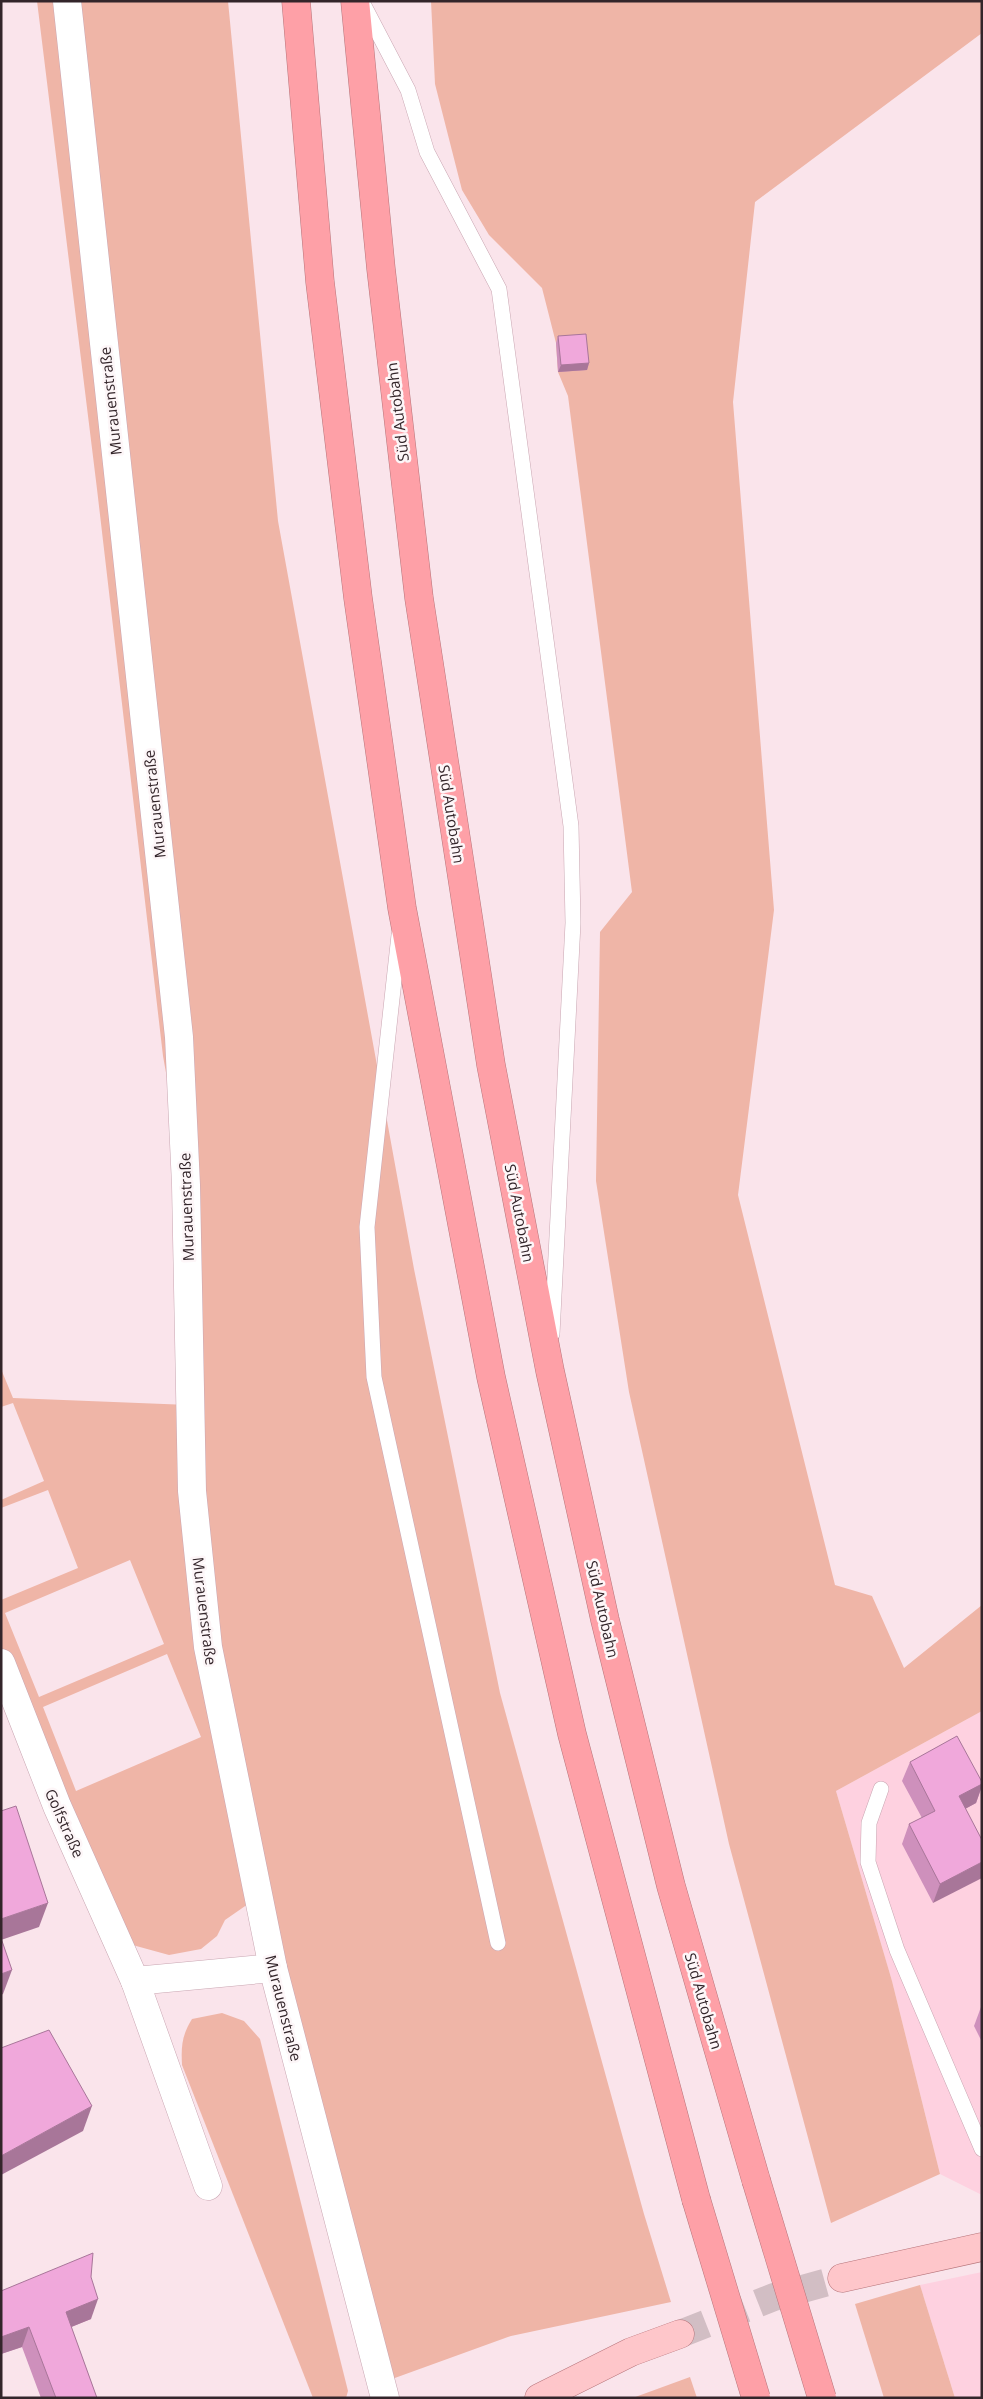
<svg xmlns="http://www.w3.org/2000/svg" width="983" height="2399" font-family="'Open Sans',sans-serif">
<rect width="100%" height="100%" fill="#fae4eb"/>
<g fill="#fed1e0">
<polygon points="982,1711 982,2195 940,2174 892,1981 836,1791"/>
<polygon points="982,2272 982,2398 955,2398 920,2285"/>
</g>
<g fill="#efb5a7" fill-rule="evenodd">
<path d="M37,1H228L278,521L414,1269L500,1693L644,2214L671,2302L511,2336L381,2383L258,1897L225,1920L217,1936L201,1949L169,1955L118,1941L1,1663V1600L78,1568L48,1490L1,1508V1500L44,1481L13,1403L1,1407V1369L13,1398L189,1405L186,1185L163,1056L97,489ZM130,1560L164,1644L39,1697L5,1613ZM167,1654L201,1737L76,1791L43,1707Z"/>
<polygon points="431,1 982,1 982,33 755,202 733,402 774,910 738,1195 835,1585 872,1596 904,1668 982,1605 982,1711 836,1791 892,1981 940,2174 831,2223 729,1844 629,1392 596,1181 600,932 632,892 568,396 558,372 556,343 542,288 489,235 462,190 435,84"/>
<path d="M222,2013L244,2021L260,2039L348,2391L346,2398H313L182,2065C181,2046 182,2035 192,2019Z"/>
<polygon points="920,2285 955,2398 884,2398 855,2304"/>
<polygon points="690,2377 697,2398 633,2398 638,2396"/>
</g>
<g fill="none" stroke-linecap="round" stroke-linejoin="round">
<polyline stroke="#d2bec4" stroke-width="28" stroke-dasharray="28 14" stroke-linecap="butt" points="680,2334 774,2297 842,2278"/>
<g stroke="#c9a6b2" stroke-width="16">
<g id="lane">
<polyline points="362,2 408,90 427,152 499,289 571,826 573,923 552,1334"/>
<polyline points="399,935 367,1227 374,1377 498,1943"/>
<polyline points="881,1789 869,1823 868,1862 897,1950 982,2149"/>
</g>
</g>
<g stroke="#c9a6b2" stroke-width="29">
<g id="street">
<polyline points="67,1 179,1037 186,1185 192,1491 208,1647 273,1968 385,2398"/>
<polyline points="1,1663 57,1806 135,1981 208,2186"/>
<polyline points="135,1981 273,1968"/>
</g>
</g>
<g stroke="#b7757b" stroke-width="29">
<g id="primary">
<polyline points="842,2278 982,2247"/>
<polyline points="539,2398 631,2352 680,2334"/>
</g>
</g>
<g stroke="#b7757b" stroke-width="29">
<g id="highway">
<polyline points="296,1 320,282 358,598 402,908 491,1377 572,1734 696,2199"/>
<polyline points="355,1 381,269 419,598 491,1065 550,1371 605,1620 671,1886 756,2180"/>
</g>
</g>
<use href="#lane" stroke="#fff" stroke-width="15"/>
<use href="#street" stroke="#fff" stroke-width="28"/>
<use href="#primary" stroke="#fec6ca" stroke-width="28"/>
<use href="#highway" stroke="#fea0a7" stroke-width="28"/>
<g stroke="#b7757b" stroke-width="29" stroke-linecap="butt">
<g id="highway-bridge">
<polyline points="756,2180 822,2398"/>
<polyline points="696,2199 756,2398"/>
</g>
</g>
<use href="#highway-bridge" stroke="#fea0a7" stroke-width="28"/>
</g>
<g fill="#ce90bc">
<polygon points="558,336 589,363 587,370 558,372 556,343"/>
<polygon points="910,1762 982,1782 982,1786 976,1803 965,1809 982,1840 933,1903 902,1844 909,1824 922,1818 902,1781"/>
<polygon points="982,2006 982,2042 974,2026 981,2007"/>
<polygon points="91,2277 91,2319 71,2327 97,2398 41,2398 22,2347 1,2354 1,2291"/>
</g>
<g fill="#a87699">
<polygon points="589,363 587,370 558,372 561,365"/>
<polygon points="982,1784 982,1786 976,1803 952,1816 959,1796"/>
<polygon points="982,1862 982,1878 933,1903 940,1884"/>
<polygon points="48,1903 39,1927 1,1940 1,1919"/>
<polygon points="12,1970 3,1994 1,1995 1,1974"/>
<polygon points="92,2106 83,2131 1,2175 1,2156"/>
<polygon points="98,2299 91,2319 59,2332 66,2312"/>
<polygon points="29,2327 22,2347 1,2354 1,2337"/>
</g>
<g fill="#f0a8db" stroke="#a87699">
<polygon points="586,334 589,363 561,365 558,336"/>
<polygon points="957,1736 982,1782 982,1784 959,1796 982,1840 982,1862 940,1884 909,1824 935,1811 910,1762"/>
<polygon points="16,1806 48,1903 1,1919 1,1811"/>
<polygon points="1,1938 12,1970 1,1974"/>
<polygon points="49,2030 92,2106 1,2156 1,2048"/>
<polygon points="93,2253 91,2277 98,2299 66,2312 97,2398 56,2398 29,2327 1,2337 1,2291"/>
</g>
<g text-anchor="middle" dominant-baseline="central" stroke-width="5" stroke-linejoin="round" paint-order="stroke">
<g font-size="15" fill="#33252a" stroke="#fdf6f8">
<text transform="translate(110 401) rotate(-96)">Murauenstraße</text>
<text transform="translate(397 412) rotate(-97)">Süd Autobahn</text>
<text transform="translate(154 804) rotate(-96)">Murauenstraße</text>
<text transform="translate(452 814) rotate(81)">Süd Autobahn</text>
<text transform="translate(186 1207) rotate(-92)">Murauenstraße</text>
<text transform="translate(520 1213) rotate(79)">Süd Autobahn</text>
<text transform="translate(603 1609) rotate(77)">Süd Autobahn</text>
<text transform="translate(205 1611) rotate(83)">Murauenstraße</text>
<text transform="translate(65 1823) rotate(66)">Golfstraße</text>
<text transform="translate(704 2001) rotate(74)">Süd Autobahn</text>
<text transform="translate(284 2008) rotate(76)">Murauenstraße</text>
</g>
</g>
<rect width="983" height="2399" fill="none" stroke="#33252a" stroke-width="5"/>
</svg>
